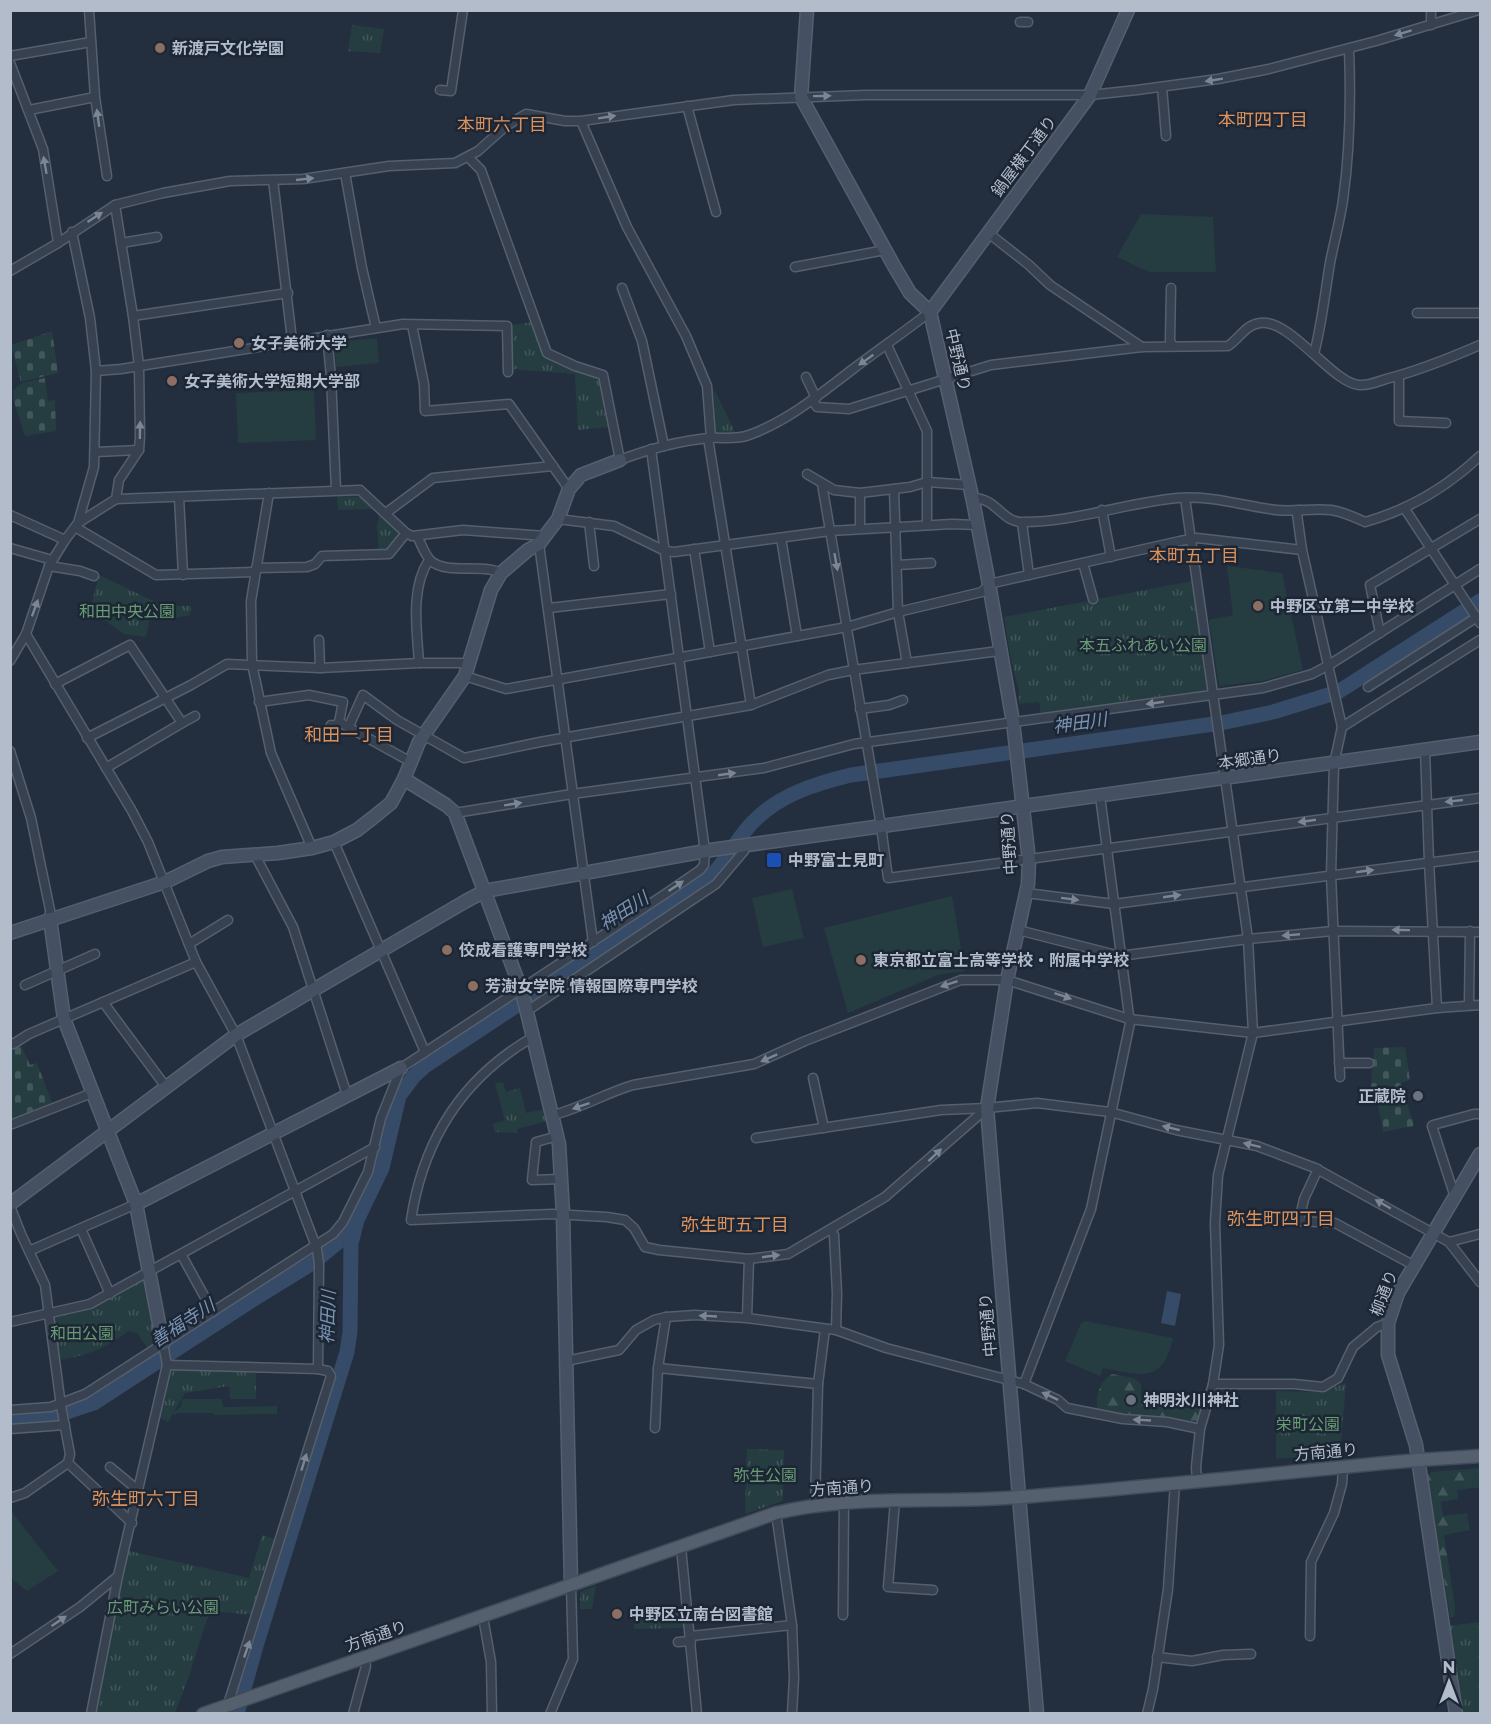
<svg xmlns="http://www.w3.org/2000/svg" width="1491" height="1724" font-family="Montserrat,'Noto Sans JP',sans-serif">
<defs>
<pattern id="forest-firs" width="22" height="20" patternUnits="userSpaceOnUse" patternTransform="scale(1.5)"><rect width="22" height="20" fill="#253d40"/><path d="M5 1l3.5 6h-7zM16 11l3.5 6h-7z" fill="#42575a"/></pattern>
<pattern id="cemetery-stones" width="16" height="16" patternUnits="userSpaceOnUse" patternTransform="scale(1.5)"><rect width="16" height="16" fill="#253d40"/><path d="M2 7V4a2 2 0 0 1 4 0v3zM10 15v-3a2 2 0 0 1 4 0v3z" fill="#42575a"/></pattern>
<pattern id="park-tufts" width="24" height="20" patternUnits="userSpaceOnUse" patternTransform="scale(1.5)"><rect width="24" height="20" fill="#253d40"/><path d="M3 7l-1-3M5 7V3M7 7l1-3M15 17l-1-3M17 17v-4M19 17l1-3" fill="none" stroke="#42575a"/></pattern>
</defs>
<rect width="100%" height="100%" fill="#232f3f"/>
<g fill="#253d40">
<polygon points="1141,214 1213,217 1216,272 1149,272 1117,257"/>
<polygon points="346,336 347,341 377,338 379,363 336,367 334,338"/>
<polygon points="314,390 316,440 238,443 236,393"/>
<polygon points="1227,566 1282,573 1303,670 1262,681 1219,686 1209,620 1233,615"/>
<polygon points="792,889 804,938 763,947 752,898"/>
<polygon points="952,896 965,971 938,975 848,1013 824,928"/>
<path d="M1085,1321L1173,1338C1163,1385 1140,1375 1103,1368L1100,1376L1065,1361L1081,1323Z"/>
<polygon points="182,1399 222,1399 223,1407 277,1406 277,1414 214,1415 214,1413 177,1413 175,1415 173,1413 181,1406"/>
<polygon points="11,1511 58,1571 27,1591 11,1578"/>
</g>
<g fill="url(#forest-firs)">
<path d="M1112,1374L1134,1378L1141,1384V1395L1145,1397L1200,1408L1206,1416L1203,1425L1140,1421L1098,1411C1094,1398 1100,1381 1112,1374Z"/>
<polygon points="1480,1468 1480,1487 1457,1490 1458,1499 1441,1502 1443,1516 1467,1513 1470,1530 1444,1535 1455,1607 1454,1617 1450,1617 1427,1476 1431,1472"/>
</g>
<g fill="url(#cemetery-stones)">
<polygon points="52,331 58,373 21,382 11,345"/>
<polygon points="45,378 48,401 55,400 56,431 25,436 14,402 13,391 22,383"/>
<polygon points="21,1045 30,1065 37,1063 52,1103 11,1119 10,1048"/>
<polygon points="1405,1047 1410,1080 1401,1083 1414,1126 1383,1132 1375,1090 1371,1086 1374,1048"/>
</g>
<g fill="url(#park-tufts)">
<polygon points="352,25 384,29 380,53 348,51"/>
<polygon points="533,322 542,353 565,366 599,377 610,427 578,430 575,374 512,369 509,325"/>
<polygon points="714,389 736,434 716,435"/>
<polygon points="337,496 363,497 374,509 338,510"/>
<polygon points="379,515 397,530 398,534 386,550 379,551 377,526"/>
<polygon points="99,575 164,606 191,606 190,615 170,619 150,618 146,637 124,634 90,610"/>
<polygon points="1192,581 1208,690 1041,714 1039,702 1019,704 1019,691 1011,660 1004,617"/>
<polygon points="503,1082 506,1092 520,1088 526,1113 545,1109 548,1121 517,1129 518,1133 495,1132 493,1124 505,1120 495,1084"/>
<path d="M144,1279L157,1342L148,1349L137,1333L129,1331C103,1349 90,1355 58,1360L53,1321L55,1317L90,1309L112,1299Z"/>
<polygon points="171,1369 256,1371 256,1399 230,1399 229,1386 185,1393 168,1422 160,1418"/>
<polygon points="1346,1383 1340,1453 1276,1459 1276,1391 1320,1392"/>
<polygon points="747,1449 784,1450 783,1501 745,1514"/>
<polygon points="262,1535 275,1539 255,1615 220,1612 208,1616 189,1676 175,1713 95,1714 115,1612 129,1551 249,1578"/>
<polygon points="596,1586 592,1609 580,1609 580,1592"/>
<polygon points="685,1606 686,1628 634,1629 633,1608"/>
<polygon points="1480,1622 1480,1713 1460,1713 1446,1626"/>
</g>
<polygon fill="#354b67" points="1167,1291 1181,1294 1175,1326 1161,1323"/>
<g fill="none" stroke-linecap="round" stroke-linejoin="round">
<g stroke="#354b67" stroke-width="15">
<polyline points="10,1421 55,1416 94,1403 257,1297 314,1262 342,1239 353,1224"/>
<path d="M237,1714L256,1646L347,1352L350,1332L351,1244L357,1220L382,1168L399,1096L414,1076L425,1066L696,887C702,882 709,878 714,873C728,858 737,839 751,824C778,795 814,784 851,775L1221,723L1273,712L1338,692L1480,601"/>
</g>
<g stroke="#555f6d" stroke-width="11">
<g id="street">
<polyline points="89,10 95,97 107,176"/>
<polyline points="1431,10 1431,25"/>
<polyline points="1020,22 1028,22"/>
<polyline points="10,56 91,42"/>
<polyline points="10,63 43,149 58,243"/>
<polyline points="1162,87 1166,136"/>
<polyline points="440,90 451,91 463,10"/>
<polyline points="687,106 716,212"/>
<polyline points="29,110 95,97"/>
<polyline points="581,121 627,227 686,336 707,386 711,438"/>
<path d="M468,157L481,170L547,353L575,366L603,375L620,460C649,449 678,441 709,438C723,437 736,440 749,435C788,421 820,394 853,369C878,350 904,332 930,312"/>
<polyline points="345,173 362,268 376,328"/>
<polyline points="273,180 292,340"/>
<polyline points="72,232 90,318 96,371 94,467 78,523"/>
<polyline points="987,232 1029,265 1050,285 1142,347"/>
<polyline points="121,243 157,237"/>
<polyline points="795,267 885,250"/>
<polyline points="10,271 58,243 115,205 163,193 230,181 303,179 389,166 455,163 478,151 506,126 526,114 565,121 581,121 734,100 866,95 1090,95 1137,90 1218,79 1269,69 1376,41 1479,10"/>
<polyline points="622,288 642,341 664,446"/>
<polyline points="1171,288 1170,341 1173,346"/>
<polyline points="1417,313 1480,313"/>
<polyline points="133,316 288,293"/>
<polyline points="412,325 424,384 425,411 509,404 569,489"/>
<polyline points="327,335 331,377 336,490"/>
<polyline points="887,345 927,431 927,525"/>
<path d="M1314,354C1322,323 1325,293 1330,263C1334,242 1340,221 1343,200C1350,150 1351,99 1349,49"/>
<polyline points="96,371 121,369 403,324 507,326 508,372"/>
<polyline points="1399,376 1399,421 1446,423"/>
<polyline points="806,377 816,398"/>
<path d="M813,401L817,407L849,409L991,365L1142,347L1228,346C1240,338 1245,325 1260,323C1290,318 1332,383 1359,385C1368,386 1377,382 1386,379C1418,371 1450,358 1480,345"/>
<polyline points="708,438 751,705"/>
<polyline points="96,452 139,450"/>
<polyline points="807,474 834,490 860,493 910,487 927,482 970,485"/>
<polyline points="822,484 881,826 888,878 1480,798"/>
<polyline points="894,489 898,612 907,663"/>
<polyline points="269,493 251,601 252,664 271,753 312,848"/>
<polyline points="179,497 183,575"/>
<path d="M973,498C997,498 1002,523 1023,522C1075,522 1125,503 1177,498C1211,495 1243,506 1276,510C1294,512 1313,508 1331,510C1344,512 1354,517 1365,522C1408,510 1448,486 1480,456"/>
<polyline points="1185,498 1248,939 1253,1033 1218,1175 1215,1223 1219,1345 1213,1384 1200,1429 1196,1467 1197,1480"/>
<polyline points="116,499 360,490 406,533 412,536 463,530 545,536"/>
<polyline points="1405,509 1480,623"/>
<polyline points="1102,510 1111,557"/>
<polyline points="1299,510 1297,514 1302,550 1342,727 1334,764 1331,875 1340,1077"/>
<polyline points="386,513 433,478 553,466"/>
<polyline points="10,515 65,540"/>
<polyline points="558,519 614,526 665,551 674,552 830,531 952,524 977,525"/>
<polyline points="589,522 594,566"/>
<polyline points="1022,523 1029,575"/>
<polyline points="75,527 156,575 255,572"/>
<polyline points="860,528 860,493"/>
<path d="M417,536C421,543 425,556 431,561C448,575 481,563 501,573"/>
<polyline points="781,538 797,636"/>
<polyline points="539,544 593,942"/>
<polyline points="10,548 52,560"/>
<polyline points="694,549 710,652"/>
<polyline points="1083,563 1093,599"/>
<polyline points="897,565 931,563"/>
<polyline points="49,566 80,571 94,576"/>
<polyline points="256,568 307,567 315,564 322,556 389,554 406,533"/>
<polyline points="549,608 671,594"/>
<polyline points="1380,633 1370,585 1480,519"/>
<polyline points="26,634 132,811 148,842 196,962 236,1035 317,1249 319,1264 318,1369"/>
<polyline points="319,640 320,668"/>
<polyline points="10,661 26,634 49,566 65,540 78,523 116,499 119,480 139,450 140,436 139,366 133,316 115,205"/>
<path d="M419,663C417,630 410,588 429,560"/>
<polyline points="465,676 506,689 847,627 898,612 982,592 989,584 1180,541 1197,538 1302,550"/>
<polyline points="55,684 130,645 182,723 106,768"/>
<polyline points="1368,687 1477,617"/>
<polyline points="259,702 309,695 343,702 339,722"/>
<polyline points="860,709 889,705 903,700"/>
<polyline points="182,723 195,716"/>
<polyline points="349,726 363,695 397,720 464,758 540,742 751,705 828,675 853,670 999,651"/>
<polyline points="1342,727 1480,640"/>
<polyline points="326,734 331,725 335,726 339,722 411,762"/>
<polyline points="87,738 191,685 227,664 320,668 419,663 468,663"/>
<polyline points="1425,750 1429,862 1437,1008"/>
<polyline points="10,751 31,818 50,910 50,919"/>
<polyline points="455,813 572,794 764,768 854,744 1263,688 1312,674 1329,665 1480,569"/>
<polyline points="334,842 425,1052"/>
<polyline points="255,855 293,927 347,1095"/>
<polyline points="1026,893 1114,904 1480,856"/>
<polyline points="1018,930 1120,956 1248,939 1333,931 1480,932"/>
<polyline points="189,944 228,920"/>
<polyline points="25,985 95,954"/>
<polyline points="103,1002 166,1087"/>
<polyline points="1469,1004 1470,931"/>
<polyline points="527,1011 716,884 744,851 745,845"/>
<path d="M533,1037C462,1078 423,1140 411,1220L552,1214L607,1217L625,1220L634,1228L645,1247L659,1250L749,1259L788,1254L885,1197L987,1108"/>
<polyline points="13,1044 29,1034 196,962"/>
<polyline points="1339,1063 1369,1063"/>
<polyline points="813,1078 824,1128"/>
<path d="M553,1115C581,1108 606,1093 633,1085L754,1064L805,1041L961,980H1007L1129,1019L1253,1033L1437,1008L1480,1005"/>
<polyline points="10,1125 92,1093"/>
<polyline points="1433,1125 1474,1114 1480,1114"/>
<polyline points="1432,1126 1454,1194 1456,1196"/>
<polyline points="558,1136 536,1142 532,1180 561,1179"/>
<polyline points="756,1138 941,1110 987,1108 1037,1103 1110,1112 1176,1130 1257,1146 1315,1168 1449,1242 1480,1282"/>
<polyline points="1318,1169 1304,1199 1299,1221 1335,1223 1413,1265"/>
<polyline points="10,1206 21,1234 45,1285 61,1406 70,1454 68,1463 25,1493 10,1498"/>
<polyline points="81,1229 110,1294"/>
<polyline points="831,1229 834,1235 837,1293 836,1330"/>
<polyline points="1449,1242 1480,1234"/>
<polyline points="29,1251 136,1204"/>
<polyline points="181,1254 213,1312"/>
<polyline points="747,1318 749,1259"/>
<polyline points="10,1322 90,1304 375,1147"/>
<polyline points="566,1361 619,1350 636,1330 654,1320 666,1317 695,1315 747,1318 836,1330 886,1348 1024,1384 1058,1400 1067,1408 1123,1419 1167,1422 1200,1429"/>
<polyline points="167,1365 318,1369 328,1371 331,1376 225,1714"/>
<polyline points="658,1368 818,1384"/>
<polyline points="1024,1384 1091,1209 1130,1023 1100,796"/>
<polyline points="1213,1384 1294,1384 1323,1387 1338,1378 1353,1347 1377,1327 1388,1323"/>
<polyline points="10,1410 51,1407 85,1394 333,1234 343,1222 368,1172 381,1118 401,1068 665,894 700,870 704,865 705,851 651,449"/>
<polyline points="655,1428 658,1368 666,1317"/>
<polyline points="10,1429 65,1425"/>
<polyline points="68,1463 132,1523"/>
<polyline points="110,1467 139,1491"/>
<polyline points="895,1501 888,1587 933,1590"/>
<polyline points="815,1505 818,1384 825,1329"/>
<polyline points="776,1513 792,1625 794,1678 792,1714"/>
<polyline points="681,1547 697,1714"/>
<polyline points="843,1615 844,1503"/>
<polyline points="483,1617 491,1662 492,1714"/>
<polyline points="691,1636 792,1625"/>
<polyline points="1310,1636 1311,1562 1334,1513 1342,1484 1343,1467"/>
<polyline points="678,1642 691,1641"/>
<polyline points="10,1654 80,1607 118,1576"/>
<polyline points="1157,1657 1192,1661 1223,1655 1251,1654"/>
<polyline points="91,1714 118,1576 167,1365 163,1344"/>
<polyline points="353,1714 366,1666 363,1658"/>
<polyline points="550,1714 573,1659 571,1585"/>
<polyline points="1147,1714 1153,1689 1168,1589 1175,1483"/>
</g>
</g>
<g stroke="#555f6d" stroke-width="15">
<g id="secondary">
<polyline points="807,10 801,97 894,266 910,293 930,312 973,501 989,584 1013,722 1029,860 1028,884 1007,980 987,1108 1037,1714"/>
<polyline points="930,312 1090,95 1128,10"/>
<polyline points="404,779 446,805 455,813 522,992 559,1144 563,1214 571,1585"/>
<polyline points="50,919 64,1019 136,1204 163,1344"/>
<polyline points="10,933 165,882 208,861 222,857 278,853 312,848 334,842 357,830 375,816 391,803 404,779 419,742 465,676 491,590 501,573 528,550 539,544 545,536 558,519 569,489 581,475 620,460"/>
<polyline points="10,1204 236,1035 466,901 485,891 711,850 1480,742"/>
<polyline points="136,1204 401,1068"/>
<polyline points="1456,1714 1416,1445 1388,1355 1388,1323 1398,1293 1480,1154"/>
</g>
</g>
<g stroke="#404a58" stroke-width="15">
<path id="primary" d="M203,1714L776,1513C855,1494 939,1504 1020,1497C1153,1487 1285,1472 1418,1460L1480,1456"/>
</g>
<use href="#street" stroke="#37414f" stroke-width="8"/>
<use href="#secondary" stroke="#455062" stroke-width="12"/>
<use href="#primary" stroke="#55606f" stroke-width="12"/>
</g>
<defs><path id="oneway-solid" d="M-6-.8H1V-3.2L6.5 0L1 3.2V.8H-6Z" transform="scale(1.5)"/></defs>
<g fill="#7b8593">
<use href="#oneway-solid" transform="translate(1403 33) rotate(163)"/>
<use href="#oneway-solid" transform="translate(1214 80) rotate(171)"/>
<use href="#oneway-solid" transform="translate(822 96) rotate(-1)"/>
<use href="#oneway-solid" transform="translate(607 117) rotate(-9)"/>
<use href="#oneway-solid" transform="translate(98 118) rotate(-98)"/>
<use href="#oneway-solid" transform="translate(45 165) rotate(-100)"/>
<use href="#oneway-solid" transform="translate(305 179) rotate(-6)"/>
<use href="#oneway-solid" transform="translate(95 217) rotate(-33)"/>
<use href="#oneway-solid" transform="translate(866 360) rotate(145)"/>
<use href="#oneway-solid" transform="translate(140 430) rotate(-89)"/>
<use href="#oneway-solid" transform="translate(836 562) rotate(80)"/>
<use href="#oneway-solid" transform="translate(35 608) rotate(-70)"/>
<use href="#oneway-solid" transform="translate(1155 703) rotate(172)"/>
<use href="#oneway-solid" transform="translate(727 774) rotate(-8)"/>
<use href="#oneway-solid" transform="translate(1454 801) rotate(174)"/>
<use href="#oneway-solid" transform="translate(513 804) rotate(-9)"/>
<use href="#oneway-solid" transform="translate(1307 821) rotate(172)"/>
<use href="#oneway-solid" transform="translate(1365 871) rotate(-8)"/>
<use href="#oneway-solid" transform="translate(676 886) rotate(-34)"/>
<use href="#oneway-solid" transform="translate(1172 896) rotate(-8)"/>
<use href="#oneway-solid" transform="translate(1070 899) rotate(7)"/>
<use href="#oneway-solid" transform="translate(1401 930) rotate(-179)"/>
<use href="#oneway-solid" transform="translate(1291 935) rotate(175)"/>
<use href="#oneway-solid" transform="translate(949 984) rotate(162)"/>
<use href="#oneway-solid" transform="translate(1063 996) rotate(19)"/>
<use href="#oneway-solid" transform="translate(769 1058) rotate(156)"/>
<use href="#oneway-solid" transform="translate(581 1106) rotate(161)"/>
<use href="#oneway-solid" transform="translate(1171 1128) rotate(-166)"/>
<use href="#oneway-solid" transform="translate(1252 1145) rotate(-166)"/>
<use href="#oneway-solid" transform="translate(935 1155) rotate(-43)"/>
<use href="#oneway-solid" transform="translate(1383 1204) rotate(-150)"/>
<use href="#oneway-solid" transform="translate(771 1256) rotate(-8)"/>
<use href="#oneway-solid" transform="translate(708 1316) rotate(-177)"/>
<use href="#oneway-solid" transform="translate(1050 1396) rotate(-155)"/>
<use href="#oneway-solid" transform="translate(1142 1420) rotate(-177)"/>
<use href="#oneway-solid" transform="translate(304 1462) rotate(-73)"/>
<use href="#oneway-solid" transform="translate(59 1621) rotate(-34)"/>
<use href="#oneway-solid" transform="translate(247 1649) rotate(-71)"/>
</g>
<g fill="#8d6e63" stroke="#1c2634" stroke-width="2">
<circle cx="160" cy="48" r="6"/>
<circle cx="239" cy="343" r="6"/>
<circle cx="172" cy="381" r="6"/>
<circle cx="1258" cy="606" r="6"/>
<circle cx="447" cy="950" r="6"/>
<circle cx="861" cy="960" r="6"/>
<circle cx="473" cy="986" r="6"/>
<circle cx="617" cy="1614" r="6"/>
</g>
<rect fill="#1a4fb4" stroke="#1c2634" stroke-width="2" x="766" y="852" width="16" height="16" rx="3"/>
<g fill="#6b7280" stroke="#1c2634" stroke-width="2">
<circle cx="1418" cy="1096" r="6"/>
<circle cx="1131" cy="1400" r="6"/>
</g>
<g text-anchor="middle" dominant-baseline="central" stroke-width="5" stroke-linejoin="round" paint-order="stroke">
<g font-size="16" font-weight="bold" fill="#b3bcca" stroke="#1c2634" text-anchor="start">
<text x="172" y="48">新渡戸文化学園</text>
<text x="251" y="343">女子美術大学</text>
<text x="184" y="381">女子美術大学短期大学部</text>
<text x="1270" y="606">中野区立第二中学校</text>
<text x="788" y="860">中野富士見町</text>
<text x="459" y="950">佼成看護専門学校</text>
<text x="873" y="960">東京都立富士高等学校・附属中学校</text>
<text x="485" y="986">芳澍女学院 情報国際専門学校</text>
<text x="1406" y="1096" text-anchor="end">正蔵院</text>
<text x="1143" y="1400">神明氷川神社</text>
<text x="629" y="1614">中野区立南台図書館</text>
</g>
<g font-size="16" fill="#b3bcca" stroke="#1c2634">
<text transform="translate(1024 156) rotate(-53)">鍋屋横丁通り</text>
<text transform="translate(958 360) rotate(77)">中野通り</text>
<text transform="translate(1250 759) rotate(-8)">本郷通り</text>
<text transform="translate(1009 843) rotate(-94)">中野通り</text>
<text transform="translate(1384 1293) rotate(-69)">柳通り</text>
<text transform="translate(988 1325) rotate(-95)">中野通り</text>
<text transform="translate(1326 1452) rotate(-5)">方南通り</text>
<text transform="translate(842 1488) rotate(-4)">方南通り</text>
<text transform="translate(376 1636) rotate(-19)">方南通り</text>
</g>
<g font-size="16" fill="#699c74" stroke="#1c2634">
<text x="127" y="611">和田中央公園</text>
<text x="1143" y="645">本五ふれあい公園</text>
<text x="82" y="1333">和田公園</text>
<text x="1308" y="1424">栄町公園</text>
<text x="765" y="1475">弥生公園</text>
<text x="163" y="1607">広町みらい公園</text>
</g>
<g font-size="18" fill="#db925d" stroke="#1c2634">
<text x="1263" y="120">本町四丁目</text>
<text x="502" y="125">本町六丁目</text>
<text x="1194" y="556">本町五丁目</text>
<text x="349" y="735">和田一丁目</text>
<text x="1281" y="1219">弥生町四丁目</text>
<text x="735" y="1225">弥生町五丁目</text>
<text x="146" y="1499">弥生町六丁目</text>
</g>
<g font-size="18" font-style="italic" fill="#7993b3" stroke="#1c2634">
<text transform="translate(1080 723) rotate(-8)">神田川</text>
<text transform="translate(624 911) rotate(-33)">神田川</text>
<text transform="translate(328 1317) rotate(-88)">神田川</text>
<text transform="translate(183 1323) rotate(-33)">善福寺川</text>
</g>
</g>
<rect width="1491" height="1724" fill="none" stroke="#b3bcca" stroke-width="24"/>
<g transform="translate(1449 1682)" stroke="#1c2634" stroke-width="4.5" paint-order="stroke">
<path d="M0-4.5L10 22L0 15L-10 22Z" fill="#b3bcca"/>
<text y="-9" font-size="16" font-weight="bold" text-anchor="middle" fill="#b3bcca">N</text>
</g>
</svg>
